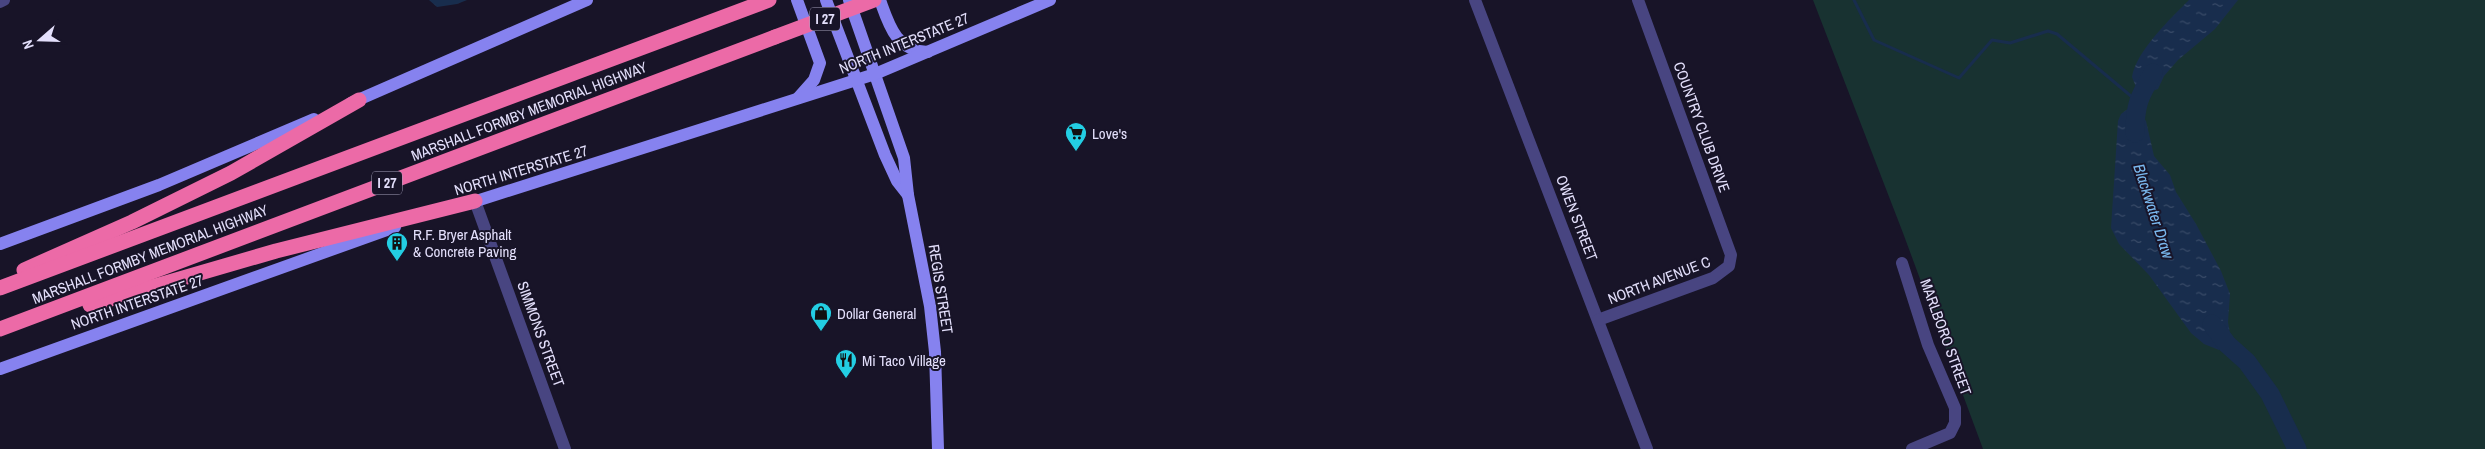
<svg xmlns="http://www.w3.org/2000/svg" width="2485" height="449" font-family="'Archivo Narrow',sans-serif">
<defs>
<pattern id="water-ripples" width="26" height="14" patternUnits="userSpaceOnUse" patternTransform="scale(1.25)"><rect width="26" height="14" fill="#182d4d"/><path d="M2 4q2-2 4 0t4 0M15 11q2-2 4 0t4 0" fill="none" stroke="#394b68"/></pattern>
</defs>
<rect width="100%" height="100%" fill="#181428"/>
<polygon fill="#183231" points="1813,0 2485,0 2485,449 1983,449 1903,233"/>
<g fill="url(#water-ripples)">
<polygon points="429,0 467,0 457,4 437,7"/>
<path d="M2189,0H2238L2215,29L2178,60L2164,76L2158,89L2144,94L2138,92L2132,77C2136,51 2171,18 2189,0Z"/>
<polygon points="2129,108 2138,110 2146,121 2154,156 2170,175 2176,192 2196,224 2221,271 2230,294 2228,322 2231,339 2219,350 2204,344 2191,333 2149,275 2119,244 2111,228 2118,121 2121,114"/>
</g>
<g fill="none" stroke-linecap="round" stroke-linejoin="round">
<polyline stroke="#182d4d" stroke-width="3" points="1854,0 1874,40 1959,78 1992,40 2010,43 2048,31 2057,34 2138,102"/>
<g stroke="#182d4d" stroke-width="19">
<path d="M2135,133C2135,105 2139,97 2153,73"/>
<polyline points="2212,324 2227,344 2247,362 2270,394 2297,449"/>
</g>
<g stroke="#484581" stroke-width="12">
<polyline points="1475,0 1647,449"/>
<polyline points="0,2 4,0"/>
<polyline points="475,201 565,449"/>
<polyline points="1902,263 1928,345 1955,408 1955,423 1950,433 1912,449"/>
<polyline points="1598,320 1713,278 1729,266 1731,255 1638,0"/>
</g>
<g stroke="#8682ef" stroke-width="12">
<polyline points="797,0 820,63 814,80 798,98"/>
<polyline points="826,0 885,155 897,181 908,195"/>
<polyline points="849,0 904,158 908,195 930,306 935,352 938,449"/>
<path d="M880,0C889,25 896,51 928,52"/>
<polyline points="351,103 587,0"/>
<polyline points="467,204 875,74 1050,0"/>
<polyline points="0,244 159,185 314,119"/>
<polyline points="0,369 395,227"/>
</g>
<g stroke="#ec6aa7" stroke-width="15">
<polyline points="24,270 132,222 231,173 359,100"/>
<polyline points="0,288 769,0"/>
<polyline points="90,305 276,251 475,201"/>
<polyline points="0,329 775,37"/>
</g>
<polyline stroke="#ec6aa7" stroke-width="15" points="775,37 874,0"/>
</g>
<defs>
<g id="supermarket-pin" transform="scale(1.125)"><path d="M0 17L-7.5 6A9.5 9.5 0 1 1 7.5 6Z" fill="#23cee3" stroke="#181428"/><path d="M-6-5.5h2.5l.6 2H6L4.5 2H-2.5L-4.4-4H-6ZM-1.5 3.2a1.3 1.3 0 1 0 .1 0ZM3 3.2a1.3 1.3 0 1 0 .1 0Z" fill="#111"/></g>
<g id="building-pin" transform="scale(1.125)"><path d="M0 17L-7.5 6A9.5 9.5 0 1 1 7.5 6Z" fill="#23cee3" stroke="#181428"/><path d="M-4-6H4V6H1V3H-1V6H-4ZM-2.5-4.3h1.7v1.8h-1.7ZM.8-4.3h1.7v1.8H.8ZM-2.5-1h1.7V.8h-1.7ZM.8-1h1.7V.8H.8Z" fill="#111"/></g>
<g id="shop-pin" transform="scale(1.125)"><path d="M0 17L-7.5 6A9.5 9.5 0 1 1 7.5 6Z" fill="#23cee3" stroke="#181428"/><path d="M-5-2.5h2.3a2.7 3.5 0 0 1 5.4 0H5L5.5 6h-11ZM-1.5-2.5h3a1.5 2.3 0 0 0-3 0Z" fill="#111"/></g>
<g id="restaurant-pin" transform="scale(1.125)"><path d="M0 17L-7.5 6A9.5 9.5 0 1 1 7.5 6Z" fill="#23cee3" stroke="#181428"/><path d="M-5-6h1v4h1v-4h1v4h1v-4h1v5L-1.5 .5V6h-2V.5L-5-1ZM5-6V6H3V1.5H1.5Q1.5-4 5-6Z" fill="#111"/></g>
</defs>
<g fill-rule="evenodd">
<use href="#supermarket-pin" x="1076" y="133"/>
<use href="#building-pin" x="397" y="243"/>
<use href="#shop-pin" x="821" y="313"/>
<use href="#restaurant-pin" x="846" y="360"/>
</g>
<g text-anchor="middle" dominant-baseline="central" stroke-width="4" stroke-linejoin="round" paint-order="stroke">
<g fill="#181428" stroke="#a6a2bc" stroke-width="1">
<rect x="810" y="7.5" width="30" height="23" rx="4"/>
<rect x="372" y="171.5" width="30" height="23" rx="4"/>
</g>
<g font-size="14" font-weight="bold" fill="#e3dffb">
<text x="825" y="19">I 27</text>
<text x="387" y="183">I 27</text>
</g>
<g font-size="15" fill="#e3dffb" stroke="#181428">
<text transform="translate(904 43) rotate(-22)">NORTH INTERSTATE 27</text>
<text transform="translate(529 111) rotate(-21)">MARSHALL FORMBY MEMORIAL HIGHWAY</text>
<text transform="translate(1702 127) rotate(70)">COUNTRY CLUB DRIVE</text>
<text transform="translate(521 170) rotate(-17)">NORTH INTERSTATE 27</text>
<text transform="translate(1577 218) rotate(69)">OWEN STREET</text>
<text transform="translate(150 254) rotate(-21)">MARSHALL FORMBY MEMORIAL HIGHWAY</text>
<text transform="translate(1659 280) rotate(-21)">NORTH AVENUE C</text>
<text transform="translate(941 289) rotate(81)">REGIS STREET</text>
<text transform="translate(137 302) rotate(-19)">NORTH INTERSTATE 27</text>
<text transform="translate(541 334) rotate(70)">SIMMONS STREET</text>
<text transform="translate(1946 337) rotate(70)">MARLBORO STREET</text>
</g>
<g font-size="15" fill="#e3dffb" stroke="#181428" text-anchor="start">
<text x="1092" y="133">Love's</text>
<text x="413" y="234">R.F. Bryer Asphalt<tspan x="413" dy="17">&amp; Concrete Paving</tspan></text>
<text x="837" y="313">Dollar General</text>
<text x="862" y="360">Mi Taco Village</text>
</g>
<g font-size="16" font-style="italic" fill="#7ab8ee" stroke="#181428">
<text transform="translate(2154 211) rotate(72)">Blackwater Draw</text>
</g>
</g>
<g transform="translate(40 40) rotate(250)" stroke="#181428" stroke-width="4" paint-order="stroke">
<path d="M0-4L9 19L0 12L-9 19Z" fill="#e3dffb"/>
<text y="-8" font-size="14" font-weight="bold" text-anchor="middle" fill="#e3dffb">N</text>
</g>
</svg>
